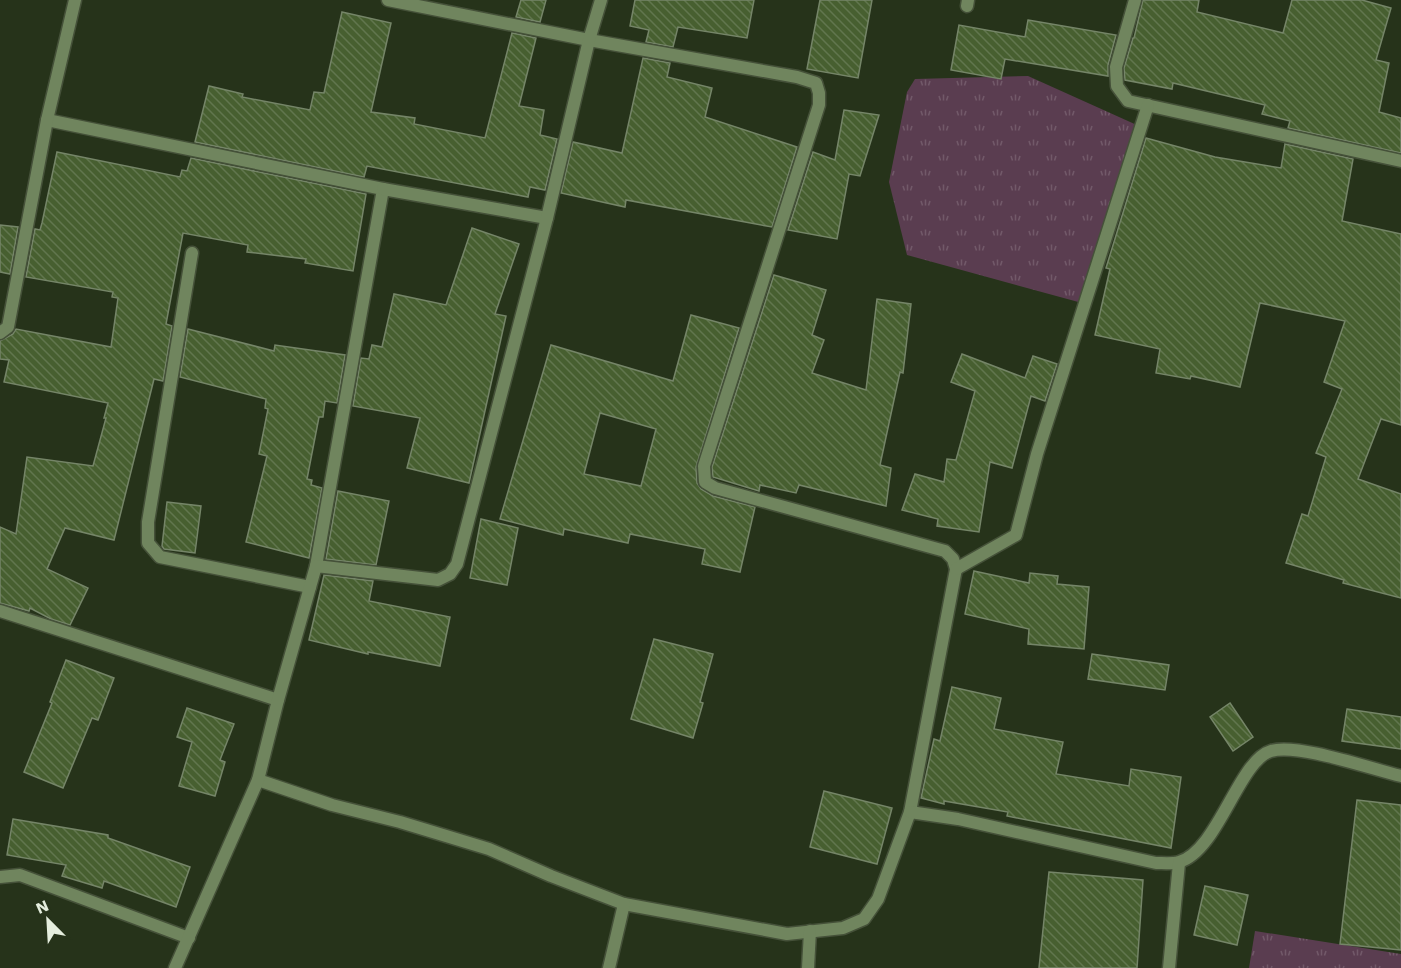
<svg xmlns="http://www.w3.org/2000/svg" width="1401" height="968" font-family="'Work Sans',sans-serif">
<defs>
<pattern id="park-tufts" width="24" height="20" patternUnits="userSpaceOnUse" patternTransform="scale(1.5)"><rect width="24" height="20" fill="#5a3d50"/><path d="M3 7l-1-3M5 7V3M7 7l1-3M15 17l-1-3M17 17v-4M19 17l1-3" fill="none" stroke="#725969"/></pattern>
<pattern id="building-back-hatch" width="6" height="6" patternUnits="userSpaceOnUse" patternTransform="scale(1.5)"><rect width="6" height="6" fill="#475f30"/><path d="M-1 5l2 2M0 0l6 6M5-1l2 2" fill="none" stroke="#61764e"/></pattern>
</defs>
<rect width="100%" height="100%" fill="#26331a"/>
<g fill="url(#park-tufts)">
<polygon points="1028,76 1139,126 1082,303 907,255 889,182 907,92 915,79"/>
<polygon points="1255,931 1401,954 1401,968 1249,968"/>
</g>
<g fill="url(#building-back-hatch)" stroke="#758568" stroke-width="1.5" fill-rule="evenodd">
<polygon points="521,0 546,0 540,22 516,17"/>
<polygon points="635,0 754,0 747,38 678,27 673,47 646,42 649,30 630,26"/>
<polygon points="820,0 872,0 858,78 807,69"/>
<polygon points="1143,0 1199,0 1197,12 1283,33 1292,0 1362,0 1391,8 1376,60 1389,63 1379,112 1401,118 1401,153 1288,128 1290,121 1262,114 1265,105 1173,83 1172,89 1125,80 1124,68 1133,38 1134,38"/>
<polygon points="342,12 391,23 371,112 415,118 414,124 485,138 512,33 536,38 519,106 544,110 540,135 557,139 545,190 530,187 528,197 367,166 364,177 195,142 209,86 243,94 242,97 310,110 314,92 324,93"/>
<polygon points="1028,20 1116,35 1108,65 1108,76 1005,59 1001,79 951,70 959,25 1025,37"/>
<polygon points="643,58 670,63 667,77 712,88 705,117 797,147 772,227 626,200 625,207 561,193 573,142 622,153"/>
<polygon points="844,110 879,115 860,176 849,174 837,239 788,230 813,152 835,160"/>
<polygon points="1146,138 1215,157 1281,168 1285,144 1353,159 1342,221 1401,234 1401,425 1381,419 1358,479 1401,494 1401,598 1343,583 1344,580 1286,563 1302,514 1308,516 1326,457 1316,453 1342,389 1324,382 1345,321 1260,303 1240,387 1191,376 1190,379 1156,373 1160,349 1095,335 1110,269 1106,268"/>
<polygon points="57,152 180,177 182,170 187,171 191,158 366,194 353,271 305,263 306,259 247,252 248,245 183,233 166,324 172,326 163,381 154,379 114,540 65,528 47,569 88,588 70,625 51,619 30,608 29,611 0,603 0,527 16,534 27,457 93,466 106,418 104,418 108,403 4,382 9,360 0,359 0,341 13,334 16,329 111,347 118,298 112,297 113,292 26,277 35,229 40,230 42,223"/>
<polygon points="0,225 18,227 10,274 0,272"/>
<polygon points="472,228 519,244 495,314 506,316 469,483 407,468 420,418 353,406 361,358 369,359 372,345 382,347 394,294 446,305"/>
<polygon points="774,275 826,290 812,335 824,340 812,373 866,390 877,299 911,304 903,373 900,372 880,465 891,468 886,506 799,485 796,493 760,485 759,491 713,477 712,467"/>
<path d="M691,315L739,328L696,467L697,483L701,489L713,496L755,507L740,572L702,564L705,549L630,534L628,543L564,529L563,535L500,519L551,345L673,381ZM600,413L656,429L641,486L584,474Z"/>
<polygon points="188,329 274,351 275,345 345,355 337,403 325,401 323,417 319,417 307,479 312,480 311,485 322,488 309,558 246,542 267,456 259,454 268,409 265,408 266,399 180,377"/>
<polygon points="962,354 1025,378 1033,356 1057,364 1045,401 1031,396 1012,468 990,462 979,532 937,526 938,519 902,510 915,474 944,482 947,459 956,460 975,391 951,382"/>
<polygon points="338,491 389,501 376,565 326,559"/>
<polygon points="167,502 201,506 195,553 164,549 162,546"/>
<polygon points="481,519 518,528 507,585 470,578"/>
<polygon points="974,571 1029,583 1030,573 1058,576 1057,584 1089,587 1084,649 1028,644 1029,629 965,614"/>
<polygon points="324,575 373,581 369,601 450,617 440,666 368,652 368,654 309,640"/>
<polygon points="654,639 713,654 700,702 703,703 693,738 631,719"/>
<polygon points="1092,654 1169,665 1165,690 1088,679"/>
<polygon points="66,660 114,678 98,720 92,718 63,788 24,772 52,703 50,702"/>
<polygon points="952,687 1001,698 994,729 1063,742 1056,774 1129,786 1131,769 1181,777 1171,848 1007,816 1008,812 944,801 944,804 921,798 934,739 940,741"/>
<polygon points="1230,703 1253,737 1233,751 1210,717"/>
<polygon points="187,708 234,724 220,760 225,762 215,796 179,786 192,742 177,737"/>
<polygon points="1347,709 1401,717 1401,749 1342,741"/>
<polygon points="824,791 892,808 877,864 810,847"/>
<polygon points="1357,800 1401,805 1401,950 1340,944"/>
<polygon points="13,819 108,835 108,838 190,867 176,907 104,881 102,888 62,876 66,865 7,855"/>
<polygon points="1049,872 1143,880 1137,968 1039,968"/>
<polygon points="1205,886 1248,895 1237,945 1194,935"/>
</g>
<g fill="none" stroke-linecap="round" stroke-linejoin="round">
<g stroke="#455139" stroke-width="15">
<g id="street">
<polyline points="388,0 589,40 797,77 816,83 819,93 819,105 704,466 705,482 715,488 945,551 953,559 956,569 910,812 878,899 864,919 843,928 787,934 624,904"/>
<polyline points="1135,0 1116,67 1117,86 1128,101 1401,161"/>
<polyline points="967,6 968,0"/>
<polyline points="47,120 383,189 316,566"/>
<polyline points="383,189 547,218"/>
<polyline points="192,253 148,522 148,543 160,557 310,587"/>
<polyline points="0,333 8,327 47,120 75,0"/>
<polyline points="956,569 1016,535 1037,454 1148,105"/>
<polyline points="0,611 278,700"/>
<polyline points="258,780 332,805 400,822 489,849 551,876 624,904 609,968"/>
<path d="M910,812L958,819L1156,863C1163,863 1173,864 1179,862C1218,851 1239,760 1271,751C1298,743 1371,769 1401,776"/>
<polyline points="0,877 20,875 189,938"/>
<polyline points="175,968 258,780 278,700 316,566 438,580 450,574 457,564 547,218 589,40 601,0"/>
<polyline points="808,968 810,931"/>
<polyline points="1169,968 1179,863"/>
</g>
</g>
<use href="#street" stroke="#70855e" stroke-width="12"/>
</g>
<g transform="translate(48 920) rotate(336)" stroke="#26331a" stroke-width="4.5" paint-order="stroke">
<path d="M0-4.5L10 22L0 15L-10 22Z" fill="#e5eede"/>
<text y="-9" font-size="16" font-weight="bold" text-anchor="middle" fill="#e5eede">N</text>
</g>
</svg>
